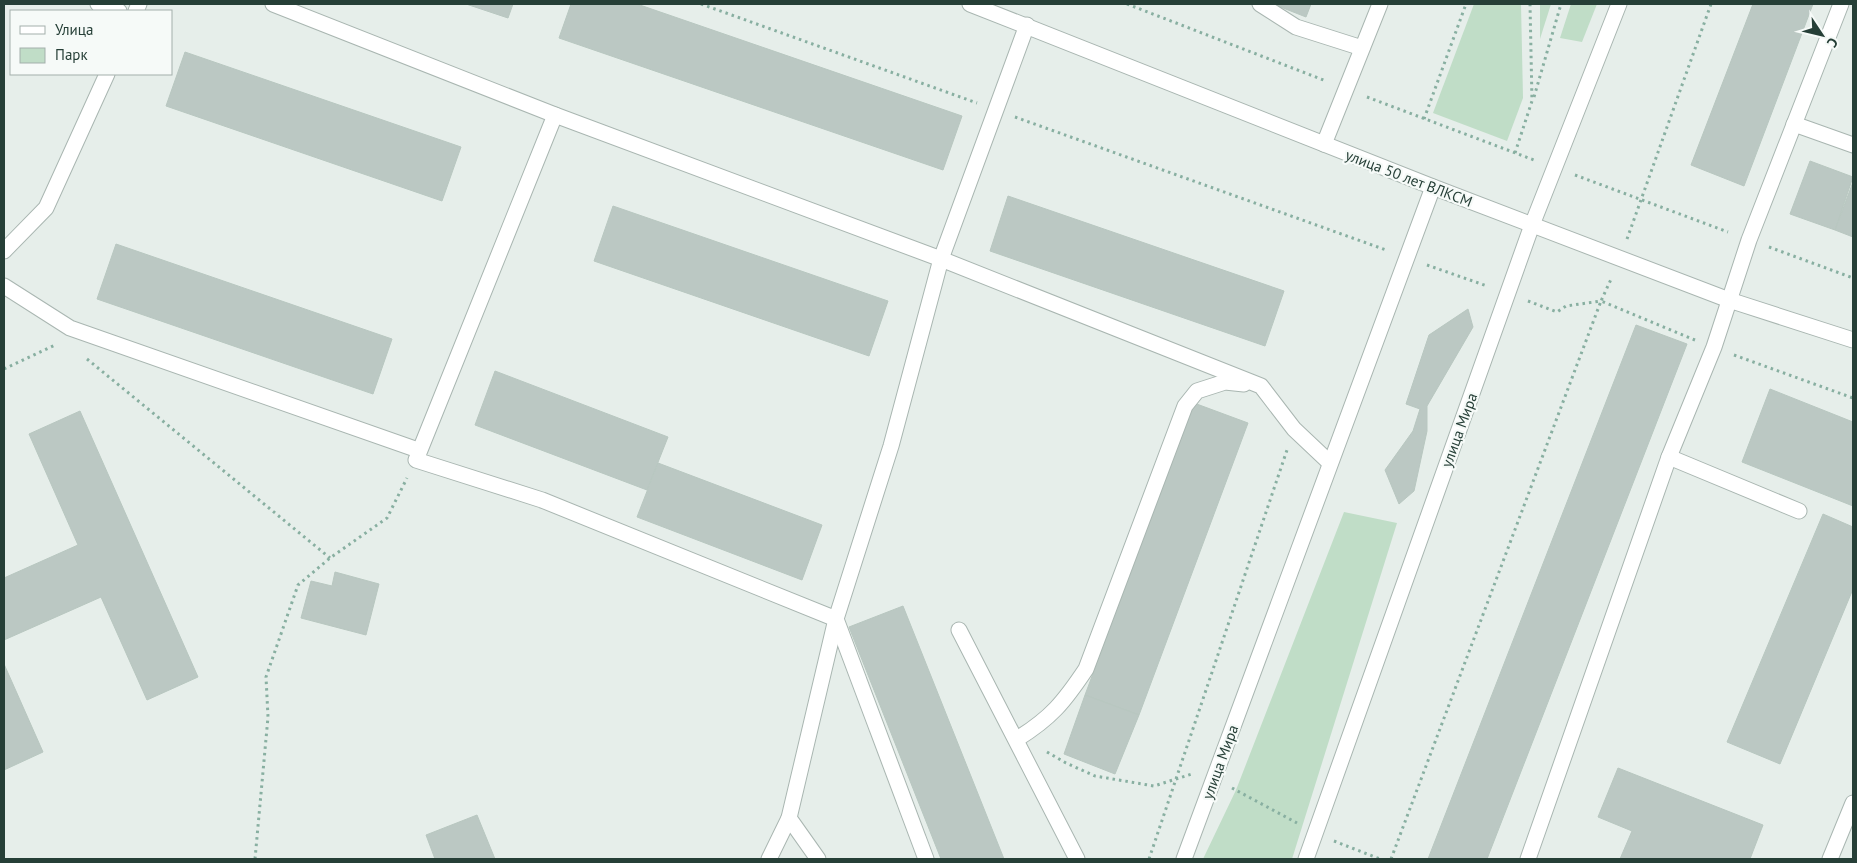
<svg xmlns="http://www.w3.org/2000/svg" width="1857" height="863" font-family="'PT Sans',sans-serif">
<rect width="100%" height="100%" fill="#e6eeea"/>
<g fill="#c0ddc7">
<polygon points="1474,4 1521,4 1523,98 1507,141 1433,113"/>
<polygon points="1540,4 1551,4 1540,39"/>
<polygon points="1571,4 1597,4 1582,42 1560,38"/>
<polygon points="1344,512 1397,523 1292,859 1203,859 1236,790"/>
</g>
<g fill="#bbc8c3" stroke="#b8c7c0">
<polygon points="466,4 513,4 508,18"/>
<polygon points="571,4 637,4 962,116 943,170 559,38"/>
<polygon points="1279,4 1311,4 1306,17 1278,6"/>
<polygon points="1753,4 1813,4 1744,186 1691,165"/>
<polygon points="185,52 461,147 442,201 166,106"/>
<polygon points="1810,161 1853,177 1835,230 1790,214"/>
<polygon points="1853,182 1853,237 1835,230"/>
<polygon points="1008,196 1284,291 1265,346 990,251"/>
<polygon points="613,206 888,301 869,356 594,261"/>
<polygon points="116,244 392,339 373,394 97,299"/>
<polygon points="1468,309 1473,327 1427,406 1427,431 1414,491 1399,504 1385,470 1413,431 1420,409 1406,404 1429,335"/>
<polygon points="1636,325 1687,344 1487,859 1428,859"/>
<polygon points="495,371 668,437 647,490 475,425"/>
<polygon points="1770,389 1853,422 1853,506 1742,462"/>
<polygon points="1194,403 1248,423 1139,715 1085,695"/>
<polygon points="80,411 198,677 147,700 101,597 4,640 4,578 78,545 29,434"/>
<polygon points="658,463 822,525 802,580 637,517"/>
<polygon points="1823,514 1853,527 1853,589 1780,764 1727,742"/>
<polygon points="335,572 379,584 366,635 301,618 311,581 332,586"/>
<polygon points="903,606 1004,859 941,859 849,627"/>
<polygon points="4,664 43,752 4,770"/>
<polygon points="1085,695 1139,715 1115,774 1064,754"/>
<polygon points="1618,768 1763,825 1750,859 1620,859 1632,831 1598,817"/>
<polygon points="477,815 495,859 435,859 426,835"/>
</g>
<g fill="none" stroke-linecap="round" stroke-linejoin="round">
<g stroke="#a9b6b1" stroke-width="17">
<g id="minor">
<polyline points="98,4 119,11"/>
<polyline points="273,4 555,115 941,259 1261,386 1294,429 1330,463"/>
<polyline points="970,4 1433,187 1729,300 1853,340"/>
<polyline points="1260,4 1296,27 1362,48"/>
<polyline points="136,11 139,4"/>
<polyline points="555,115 416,460 542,500 836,619 891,446 941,259 1027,25"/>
<polyline points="1794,124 1853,145"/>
<polyline points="1324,144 1380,4"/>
<polyline points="4,251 46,208 107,74"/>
<polyline points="4,286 70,328 418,450"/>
<polyline points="1669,457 1799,511"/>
<polyline points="836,619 926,859"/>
<polyline points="959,630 1077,859"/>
<path d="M1017,739C1051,718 1064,702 1086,669L1185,406L1197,391L1225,382L1244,384"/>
<polyline points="769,859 789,818"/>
<polyline points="818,859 789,818 836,619"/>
<polyline points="1184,859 1433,187"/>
<polyline points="1306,859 1532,225 1619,4"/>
<polyline points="1528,859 1669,457 1714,347 1749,240 1841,4"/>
<polyline points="1830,859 1853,803"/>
</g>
</g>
<g stroke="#88afa1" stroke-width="3" stroke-dasharray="2.5 4" stroke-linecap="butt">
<polyline points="701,4 977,103"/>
<polyline points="1127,4 1326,81"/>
<polyline points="1367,97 1534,160"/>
<polyline points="1534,97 1561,4"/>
<polyline points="1015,117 1386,250"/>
<polyline points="1424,119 1466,4"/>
<polyline points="1515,153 1532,101 1530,4"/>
<polyline points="1575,175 1728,232"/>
<polyline points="1627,239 1711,4"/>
<polyline points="1769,247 1853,278"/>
<polyline points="1427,265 1487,286"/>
<polyline points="1528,301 1557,312 1566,306 1601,301 1612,277"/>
<polyline points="1734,355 1853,398"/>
<polyline points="87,359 330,558"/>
<polyline points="4,369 55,345"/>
<polyline points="1047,752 1066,763 1095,776 1154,786 1192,774"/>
<polyline points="1232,788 1297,823"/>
<polyline points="1334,841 1380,859"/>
<polyline points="255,859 268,717 266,677 298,585 330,558 387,518 407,478"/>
<polyline points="1149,859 1287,450"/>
<polyline points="1391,859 1601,301 1695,340"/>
</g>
<use href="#minor" stroke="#fff" stroke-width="15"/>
</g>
<g text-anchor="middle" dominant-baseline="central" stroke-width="4.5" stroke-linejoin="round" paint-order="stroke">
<g font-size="15" fill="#263f37" stroke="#f6faf8">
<text transform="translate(1409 178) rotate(21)">улица 50 лет ВЛКСМ</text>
<text transform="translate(1459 430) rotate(-70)">улица Мира</text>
<text transform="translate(1220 762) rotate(-70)">улица Мира</text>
</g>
</g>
<rect width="1857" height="863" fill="none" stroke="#263f37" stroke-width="10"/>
<rect x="10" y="10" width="162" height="65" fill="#f6faf8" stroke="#a3afab"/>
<rect x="20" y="26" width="25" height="8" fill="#ffffff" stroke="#a3afab"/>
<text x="55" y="35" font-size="15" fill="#263f37">Улица</text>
<rect x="20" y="48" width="25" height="15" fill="#c0ddc7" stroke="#a3afab"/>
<text x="55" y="60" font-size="15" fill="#263f37">Парк</text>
<g transform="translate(1822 35) rotate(125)" stroke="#f6faf8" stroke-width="4" paint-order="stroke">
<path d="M0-4L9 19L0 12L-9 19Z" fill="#263f37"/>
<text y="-8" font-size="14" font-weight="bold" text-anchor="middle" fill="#263f37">С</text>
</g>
</svg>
